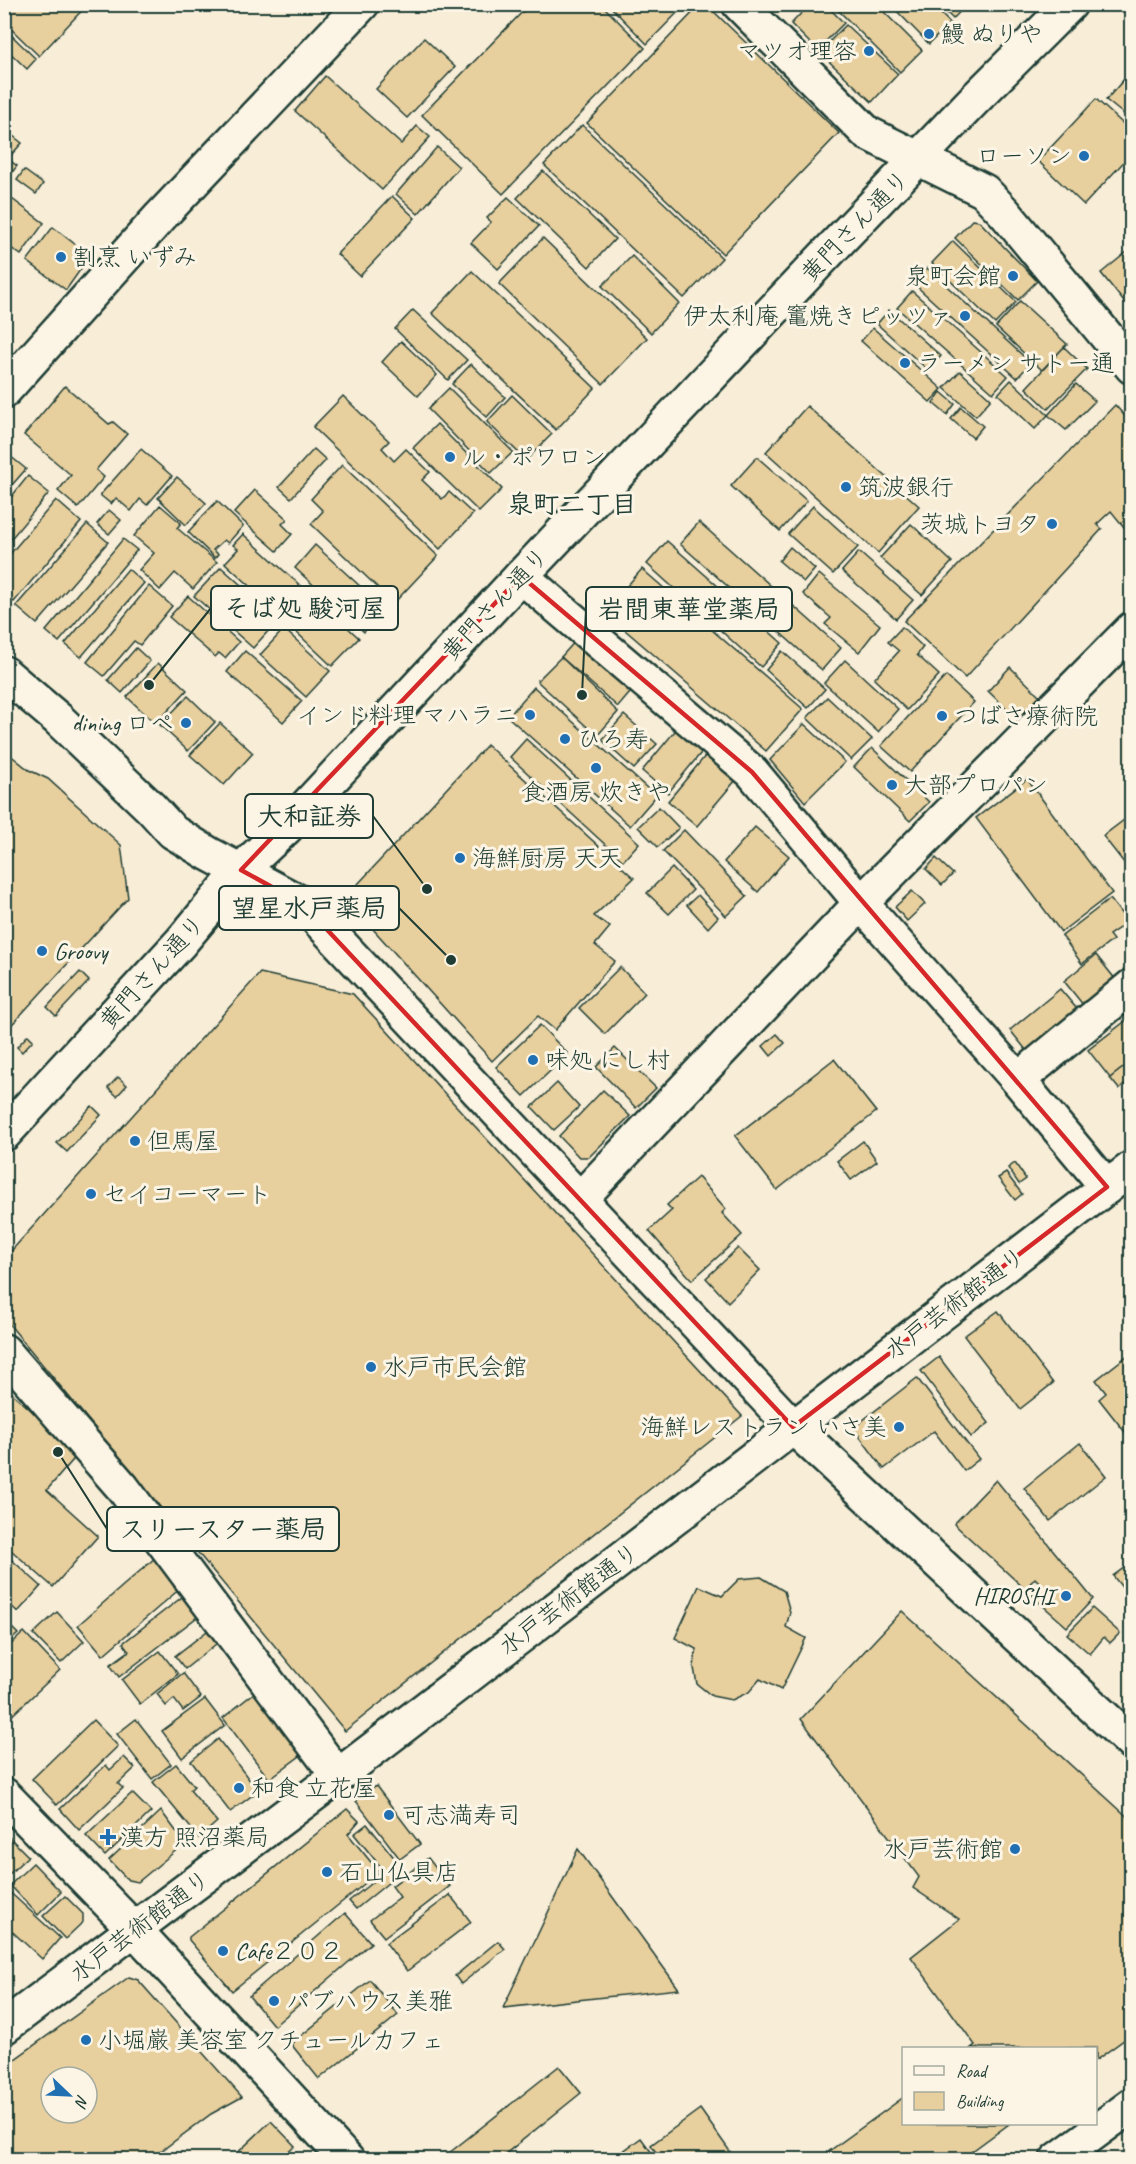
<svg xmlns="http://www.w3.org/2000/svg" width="1136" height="2164" font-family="Caveat,'Klee One',sans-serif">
<rect width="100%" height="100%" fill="#f8edd7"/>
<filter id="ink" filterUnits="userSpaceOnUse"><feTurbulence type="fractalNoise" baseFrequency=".0167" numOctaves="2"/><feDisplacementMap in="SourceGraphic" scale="12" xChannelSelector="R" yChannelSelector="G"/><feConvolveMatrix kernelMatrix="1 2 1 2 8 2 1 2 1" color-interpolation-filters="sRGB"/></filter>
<g filter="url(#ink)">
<g fill="#e8cf9e" stroke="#1f3d34" stroke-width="1.5" fill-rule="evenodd">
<polygon points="5,4 88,4 39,56 4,22"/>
<polygon points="530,4 601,4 645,48 503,194 422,115"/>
<polygon points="608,4 673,4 679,11 647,44"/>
<polygon points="701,4 706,4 839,133 723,254 587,123"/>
<polygon points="810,4 825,4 844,23 817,50 791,24"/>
<polygon points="832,4 876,4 922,50 900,72"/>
<polygon points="890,4 931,4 950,23 929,44"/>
<polygon points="938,4 967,4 953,19"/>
<polygon points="846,25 898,74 872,102 819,52"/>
<polygon points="4,28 36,59 27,69 4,47"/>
<polygon points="424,38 455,67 407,118 376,89"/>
<polygon points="1132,70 1132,121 1106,100"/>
<polygon points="325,76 401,144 417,126 430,137 382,190 295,111"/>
<polygon points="1096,99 1132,132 1132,153 1084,205 1038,161"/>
<polygon points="582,125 722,258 684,298 544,165"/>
<polygon points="4,129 22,143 11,155 4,150"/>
<polygon points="437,147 459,167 418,214 396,194"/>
<polygon points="4,156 17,166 4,183"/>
<polygon points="24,170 43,184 36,194 17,180"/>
<polygon points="543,171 615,239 589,267 517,198"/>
<polygon points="4,193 44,223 21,255 4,243"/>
<polygon points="392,196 415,218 360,276 337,254"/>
<polygon points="508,197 539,226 498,269 471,243 491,222 487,218"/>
<polygon points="972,220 979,221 1037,281 1018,300 955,238"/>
<polygon points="53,227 90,256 66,290 27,261"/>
<polygon points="543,238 647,338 603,384 499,284"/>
<polygon points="953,241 1016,302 995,324 932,263"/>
<polygon points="1132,248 1132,312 1101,273"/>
<polygon points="632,256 679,303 651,333 602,286"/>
<polygon points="927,268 1031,363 1017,378 913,283"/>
<polygon points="472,271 595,388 556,430 432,313"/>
<polygon points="912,291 1008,376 993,393 897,308"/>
<polygon points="1020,301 1067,344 1042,370 996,327"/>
<polygon points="413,310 467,360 448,380 395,329"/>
<polygon points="889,310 941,356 928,370 877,324"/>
<polygon points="873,328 942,389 930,402 861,341"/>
<polygon points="401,341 437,375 418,396 382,362"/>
<polygon points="1064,347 1087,369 1048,409 1026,388"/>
<polygon points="471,364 505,397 487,417 452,384"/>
<polygon points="960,371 991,399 976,416 944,388"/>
<polygon points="1011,380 1048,415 1035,429 998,394"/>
<polygon points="1076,384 1095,401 1066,430 1048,415"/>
<polygon points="65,386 109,424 113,422 127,434 96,470 104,477 78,508 58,491 71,475 24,435"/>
<polygon points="449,388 513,452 491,473 428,409"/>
<polygon points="941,392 955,404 947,415 933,403"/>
<polygon points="512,395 552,434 526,460 487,422"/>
<polygon points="343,396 389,441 382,448 394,461 406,449 430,472 422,480 442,499 449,492 473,514 440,549 313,427"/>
<polygon points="1115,405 1132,424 1132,537 1111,511 1097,524 1102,529 965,678 904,621"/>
<polygon points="807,406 919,506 878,553 766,452"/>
<polygon points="961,407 983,426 973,438 951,419"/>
<polygon points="437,424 502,489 479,512 413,448"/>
<polygon points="141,449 172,476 147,505 140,499 131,511 116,498 111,504 100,495"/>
<polygon points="314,449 326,460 291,498 279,487"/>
<polygon points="4,451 26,469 4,494"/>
<polygon points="757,457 807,501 780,531 731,486"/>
<polygon points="342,465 438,556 394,603 311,524 323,511 311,499"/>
<polygon points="28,476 49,493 4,547 4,506"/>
<polygon points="177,477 206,503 186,525 158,498"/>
<polygon points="255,490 287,519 282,524 292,534 277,551 234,513"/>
<polygon points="56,500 81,522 14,602 4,594 4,561"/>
<polygon points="217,501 243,526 228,543 224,540 213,550 218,554 215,558 188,532"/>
<polygon points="160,505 181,523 177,528 217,562 193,589 175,573 160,590 139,570 154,553 134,536"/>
<polygon points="813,506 858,547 833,574 788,534"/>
<polygon points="109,510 121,520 109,534 97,524"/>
<polygon points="699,522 841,648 822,670 680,544"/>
<polygon points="87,524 108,542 37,624 16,606"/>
<polygon points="911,524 952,562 922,595 880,558"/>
<polygon points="243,534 313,597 290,622 225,563 238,549 233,545"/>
<polygon points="123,539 137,550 59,642 46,631"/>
<polygon points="667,541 782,643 761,667 647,564"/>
<polygon points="315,545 385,609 364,632 295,568"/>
<polygon points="790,547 815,569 804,582 779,561"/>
<polygon points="859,552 913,600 896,619 842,571"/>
<polygon points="221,567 279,619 253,648 194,596"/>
<polygon points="128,569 144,583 81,657 65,644"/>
<polygon points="642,569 803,709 766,751 604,612"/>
<polygon points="819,574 880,625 859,652 825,624 831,618 803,594"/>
<polygon points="149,586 172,606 140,645 134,641 104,676 87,662"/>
<polygon points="188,596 239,642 225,658 219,653 215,657 169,617"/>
<polygon points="319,601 359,638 332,666 293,629"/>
<polygon points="902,627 923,647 917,655 939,675 907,710 874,679 899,651 888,642"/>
<polygon points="284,629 330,671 306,697 260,655"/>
<polygon points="578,638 635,687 618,707 561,657"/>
<polygon points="136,648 150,661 122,693 108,680"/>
<polygon points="245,651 302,701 283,722 227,672"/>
<polygon points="782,651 825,689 808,708 766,670"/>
<polygon points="561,657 618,712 597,736 537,681"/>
<polygon points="845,660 898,709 878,732 824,683"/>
<polygon points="158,663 187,690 156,724 127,697"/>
<polygon points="1010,667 1040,696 1018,720 988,691"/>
<polygon points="946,676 974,702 910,772 881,746"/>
<polygon points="534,687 656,796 630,826 508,717"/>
<polygon points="188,696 215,722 188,751 160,725"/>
<polygon points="827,697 872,739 851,760 807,718"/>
<polygon points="624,715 657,744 634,769 602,740"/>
<polygon points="220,723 253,753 224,785 190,755"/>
<polygon points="804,724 845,762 805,802 770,760"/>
<polygon points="679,726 705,748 668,793 642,771"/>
<polygon points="526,739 639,843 623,861 510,757"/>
<polygon points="487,745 634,878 594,916 610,927 595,945 615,961 555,1030 538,1016 492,1061 345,898"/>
<polygon points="872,748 929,802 910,821 854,767"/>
<polygon points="711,749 741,774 697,826 668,801"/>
<polygon points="4,750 29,770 48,779 121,845 128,898 4,1033"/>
<polygon points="1027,779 1112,893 1061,932 976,818"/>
<polygon points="659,807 679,828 658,847 638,827"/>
<polygon points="1124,820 1132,830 1132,873 1103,836"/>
<polygon points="755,827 789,856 758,892 724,862"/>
<polygon points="684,830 747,896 726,916 663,851"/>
<polygon points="936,858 953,874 942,885 926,869"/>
<polygon points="672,868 693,890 669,914 647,893"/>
<polygon points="912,891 925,904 907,921 895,907"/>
<polygon points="698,895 718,917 708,928 687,905"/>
<polygon points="1110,899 1128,922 1109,935 1113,940 1082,964 1062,936"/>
<polygon points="1096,955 1120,985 1088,1011 1064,981"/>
<polygon points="620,967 645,993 605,1034 579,1008"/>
<polygon points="80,972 89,981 56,1016 47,1007"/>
<polygon points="260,973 353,994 742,1416 345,1731 4,1318 4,1259"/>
<polygon points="1060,989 1082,1015 1031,1056 1010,1030"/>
<polygon points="1132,1016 1132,1061 1110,1078 1088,1050"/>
<polygon points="540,1025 568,1054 524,1096 496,1067"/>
<polygon points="777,1034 785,1043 771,1056 763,1046"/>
<polygon points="28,1035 33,1040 22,1052 17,1047"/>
<polygon points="615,1048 656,1088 636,1108 596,1067"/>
<polygon points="834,1059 876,1112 777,1190 735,1136"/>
<polygon points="1132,1061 1132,1079 1119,1089 1110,1078"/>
<polygon points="118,1077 127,1085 117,1096 108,1088"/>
<polygon points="557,1083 579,1107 554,1130 532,1107"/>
<polygon points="603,1090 630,1116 589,1157 579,1157 559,1136"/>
<polygon points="92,1106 101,1115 67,1152 57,1143"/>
<polygon points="863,1141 877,1161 851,1180 837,1161"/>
<polygon points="1015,1163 1026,1179 1019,1184 1008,1168"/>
<polygon points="1006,1173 1022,1194 1015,1200 998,1178"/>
<polygon points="698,1177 726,1209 722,1213 742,1235 692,1280 649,1231 672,1210 667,1205"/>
<polygon points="738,1248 760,1270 728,1302 706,1278"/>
<polygon points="998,1311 1053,1383 1020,1409 964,1336"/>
<polygon points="1132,1352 1132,1434 1128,1436 1099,1399 1106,1393 1096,1380"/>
<polygon points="939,1357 989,1423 971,1437 921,1371"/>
<polygon points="917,1378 979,1459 964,1471 934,1431 884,1469 853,1428"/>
<polygon points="4,1386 79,1453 47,1490 98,1536 53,1587 4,1544"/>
<polygon points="1080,1443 1106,1476 1050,1521 1024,1488"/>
<polygon points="996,1480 1093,1599 1067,1627 1032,1596 1042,1585 1035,1578 1025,1589 954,1524"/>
<polygon points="4,1553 41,1586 18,1612 4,1600"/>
<polygon points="156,1557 182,1587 103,1655 78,1625"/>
<polygon points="1132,1562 1132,1600 1113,1576"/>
<polygon points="761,1577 784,1591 790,1612 786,1627 806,1638 781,1690 760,1679 749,1692 732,1700 712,1696 697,1684 694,1668 696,1649 675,1638 699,1586 722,1596 739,1579"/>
<polygon points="186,1594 201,1614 119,1677 110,1665 129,1651 123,1643"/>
<polygon points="1092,1608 1120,1633 1110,1643 1104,1637 1090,1654 1067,1634"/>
<polygon points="902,1611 1132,1821 1132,2034 1096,2060 1096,2048 971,2048 975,2045 911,1957 959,1919 913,1888 919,1877 801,1719"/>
<polygon points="57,1612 84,1641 61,1663 33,1634"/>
<polygon points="4,1620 18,1634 4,1646"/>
<polygon points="211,1628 221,1640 185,1669 175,1656"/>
<polygon points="24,1632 60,1670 4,1723 4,1651"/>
<polygon points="160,1651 178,1674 140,1704 122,1680"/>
<polygon points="183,1673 201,1697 183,1711 174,1699 166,1706 157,1694"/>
<polygon points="259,1689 303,1743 300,1756 269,1779 223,1718"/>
<polygon points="205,1699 225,1725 182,1758 162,1731"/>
<polygon points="136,1719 171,1764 152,1779 117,1734"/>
<polygon points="93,1720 118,1746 57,1805 32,1779"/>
<polygon points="218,1739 258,1791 230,1812 191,1761"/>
<polygon points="124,1757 135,1768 118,1784 123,1788 79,1830 60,1809 106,1765 110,1770"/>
<polygon points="176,1764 194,1786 190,1790 217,1822 199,1838 153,1782"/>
<polygon points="376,1786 420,1844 400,1859 356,1801"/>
<polygon points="132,1793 151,1812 105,1856 86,1836"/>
<polygon points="347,1809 359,1821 348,1834 379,1872 232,1991 189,1940 189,1937"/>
<polygon points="161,1811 185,1843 138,1882 128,1880 109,1860"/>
<polygon points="367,1824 404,1870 356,1909 349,1901 385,1872 354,1834"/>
<polygon points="4,1832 28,1856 4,1879"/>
<polygon points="578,1849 679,1989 503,2008"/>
<polygon points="428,1858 450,1886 384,1937 370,1920 400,1897 392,1886"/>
<polygon points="33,1863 61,1892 38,1915 10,1885"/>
<polygon points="4,1887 60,1938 42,1959 4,1924"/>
<polygon points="450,1895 471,1922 407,1971 386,1943"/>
<polygon points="65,1896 83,1914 83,1922 65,1939 43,1916"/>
<polygon points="345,1913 371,1943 274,2026 249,1996"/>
<polygon points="498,1941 505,1949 461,1984 455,1976"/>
<path d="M129,1977L138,1980L242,2097L211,2114L149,2160H8L4,2155V2067ZM51,2077H87V2113H51Z"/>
<polygon points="370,1980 398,2015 319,2079 291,2044"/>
<polygon points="559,2066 581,2093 498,2160 455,2160 449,2153"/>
<polygon points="904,2097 904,2124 1009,2124 960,2160 817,2160"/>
<polygon points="700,2109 736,2160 661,2160 651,2145"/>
<polygon points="271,2121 295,2146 280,2160 230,2160"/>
<polygon points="641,2138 657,2160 628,2160 622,2152"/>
</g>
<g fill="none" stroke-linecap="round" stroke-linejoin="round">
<g stroke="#1f3d34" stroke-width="38">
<g id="minor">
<polyline points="739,4 867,133 984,191 1005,213 1132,367"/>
<polyline points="4,391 160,217 362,4"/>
<polyline points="521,576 752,772 861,903 1018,1080 1107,1187"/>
<polyline points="4,673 58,719 151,808 173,832 209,854 303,904 793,1427 1132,1743"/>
<polyline points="1018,1080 1132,986"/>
<polyline points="580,1199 861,903 1132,629"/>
<polyline points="4,1351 123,1488 338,1776"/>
<polyline points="4,1795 135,1930 347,2160"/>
<polyline points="4,2027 338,1776 1132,1168"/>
<polyline points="1057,2160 1132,2105"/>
</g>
</g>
<g stroke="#1f3d34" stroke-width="38">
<polyline id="highway" points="4,1134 181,942 241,870 286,828 521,576 837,243 973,101 1070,4"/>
</g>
<use href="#minor" stroke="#fcf5e5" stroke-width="33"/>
<use href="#highway" stroke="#fcf5e5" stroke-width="33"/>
</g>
</g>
<path fill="none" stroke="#d62828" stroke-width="4.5" stroke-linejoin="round" d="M521,576L752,772L1107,1187L793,1427L303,904L241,870Z"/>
<g fill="#1f6fb2" stroke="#fcf5e5" stroke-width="2">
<circle cx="929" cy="34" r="6"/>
<circle cx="869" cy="51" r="6"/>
<circle cx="1084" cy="156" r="6"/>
<circle cx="61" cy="257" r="6"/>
<circle cx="1013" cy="276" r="6"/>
<circle cx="965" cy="316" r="6"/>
<circle cx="905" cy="363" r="6"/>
<circle cx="450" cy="457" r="6"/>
<circle cx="846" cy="487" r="6"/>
<circle cx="1052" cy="524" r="6"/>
<circle cx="530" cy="715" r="6"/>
<circle cx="942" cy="716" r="6"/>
<circle cx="186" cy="723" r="6"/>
<circle cx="565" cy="739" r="6"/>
<circle cx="596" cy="768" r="6"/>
<circle cx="892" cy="785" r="6"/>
<circle cx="460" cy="858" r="6"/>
<circle cx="42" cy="951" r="6"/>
<circle cx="533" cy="1060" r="6"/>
<circle cx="135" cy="1141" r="6"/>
<circle cx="91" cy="1194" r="6"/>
<circle cx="371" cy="1367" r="6"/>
<circle cx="899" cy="1427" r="6"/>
<circle cx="1066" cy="1596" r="6"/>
<circle cx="239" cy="1788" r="6"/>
<circle cx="389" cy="1815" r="6"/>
<path d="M105 1828h6v6h6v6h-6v6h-6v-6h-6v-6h6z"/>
<circle cx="1015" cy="1849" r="6"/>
<circle cx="327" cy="1872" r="6"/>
<circle cx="223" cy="1951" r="6"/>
<circle cx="274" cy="2001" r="6"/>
<circle cx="86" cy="2040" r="6"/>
</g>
<g text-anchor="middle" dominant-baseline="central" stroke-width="6" stroke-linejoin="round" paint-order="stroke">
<g font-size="24" fill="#1f3d34" stroke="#fcf5e5" text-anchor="start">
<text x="941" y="34">鰻 ぬりや</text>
<text x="857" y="51" text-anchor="end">マツオ理容</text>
<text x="1072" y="156" text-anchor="end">ローソン</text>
<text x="73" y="257">割烹 いずみ</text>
<text x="1001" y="276" text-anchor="end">泉町会館</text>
<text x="953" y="316" text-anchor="end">伊太利庵 竃焼きピッツァ</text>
<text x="917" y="363">ラーメン サトー通</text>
<text x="462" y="457">ル・ポワロン</text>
<text x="858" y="487">筑波銀行</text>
<text x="1040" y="524" text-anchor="end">茨城トヨタ</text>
<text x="518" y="715" text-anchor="end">インド料理 マハラニ</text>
<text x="954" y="716">つばさ療術院</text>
<text x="174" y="723" text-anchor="end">dining ロペ</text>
<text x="577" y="739">ひろ寿</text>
<text x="904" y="785">大部プロパン</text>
<text x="596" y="792" text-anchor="middle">食酒房 炊きや</text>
<text x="472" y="858">海鮮厨房 天天</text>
<text x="54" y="951">Groovy</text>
<text x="545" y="1060">味処 にし村</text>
<text x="147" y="1141">但馬屋</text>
<text x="103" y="1194">セイコーマート</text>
<text x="383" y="1367">水戸市民会館</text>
<text x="887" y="1427" text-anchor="end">海鮮レストラン いさ美</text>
<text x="1054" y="1596" text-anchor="end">HIROSHI</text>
<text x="251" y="1788">和食 立花屋</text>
<text x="401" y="1815">可志満寿司</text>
<text x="120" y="1837">漢方 照沼薬局</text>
<text x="1003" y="1849" text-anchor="end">水戸芸術館</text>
<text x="339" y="1872">石山仏具店</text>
<text x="235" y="1951">Cafe２０２</text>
<text x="286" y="2001">パブハウス美雅</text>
<text x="98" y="2040">小堀巌 美容室 クチュールカフェ</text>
</g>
<g font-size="24" fill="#1f3d34" stroke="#fcf5e5">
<text transform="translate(855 226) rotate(-46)">黄門さん通り</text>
<text transform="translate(495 604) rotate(-47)">黄門さん通り</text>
<text transform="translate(152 972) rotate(-48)">黄門さん通り</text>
<text transform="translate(955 1303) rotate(-37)">水戸芸術館通り</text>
<text transform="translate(569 1599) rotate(-37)">水戸芸術館通り</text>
<text transform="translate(140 1926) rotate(-37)">水戸芸術館通り</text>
</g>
<g font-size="26" font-weight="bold" fill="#1f3d34" stroke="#fcf5e5">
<text x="572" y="504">泉町二丁目</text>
</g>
</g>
<path fill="none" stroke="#1f3d34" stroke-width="2" d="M149 685L211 608M582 695L586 609M427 889L373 816M451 960L399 908M58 1452L107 1529"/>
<g fill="#1f3d34" stroke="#fcf5e5" stroke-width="2">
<circle cx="149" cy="685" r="6"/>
<circle cx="582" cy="695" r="6"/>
<circle cx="427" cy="889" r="6"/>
<circle cx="451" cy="960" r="6"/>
<circle cx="58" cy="1452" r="6"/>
</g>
<g fill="#fcf5e5" stroke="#1f3d34" stroke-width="2">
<rect x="211" y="586" width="187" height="44" rx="6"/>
<rect x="586" y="587" width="206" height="44" rx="6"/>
<rect x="245" y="794" width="128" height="44" rx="6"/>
<rect x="219" y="886" width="180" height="44" rx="6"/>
<rect x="107" y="1507" width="232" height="44" rx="6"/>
</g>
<g font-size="26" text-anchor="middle" font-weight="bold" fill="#1f3d34">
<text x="305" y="617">そば処 駿河屋</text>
<text x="689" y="618">岩間東華堂薬局</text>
<text x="309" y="825">大和証券</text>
<text x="309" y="917">望星水戸薬局</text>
<text x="223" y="1538">スリースター薬局</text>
</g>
<rect width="1136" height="2164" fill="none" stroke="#fcf5e5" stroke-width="24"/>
<rect x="12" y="12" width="1112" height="2140" fill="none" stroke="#1f3d34" stroke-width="2" filter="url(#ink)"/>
<rect x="902" y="2047" width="195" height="78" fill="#fcf5e5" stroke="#a4ab9e" stroke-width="1.5"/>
<rect x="914" y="2066" width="30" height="9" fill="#fcf5e5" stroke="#a4ab9e" stroke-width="1.5"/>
<text x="956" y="2077" font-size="18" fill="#1f3d34">Road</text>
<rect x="914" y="2092" width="30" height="18" fill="#e8cf9e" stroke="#a4ab9e" stroke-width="1.5"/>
<text x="956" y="2107" font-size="18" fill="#1f3d34">Building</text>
<g transform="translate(69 2095) rotate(113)"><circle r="28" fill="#fcf5e5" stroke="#a4ab9e" stroke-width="1.5"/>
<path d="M0-4.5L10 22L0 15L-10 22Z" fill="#1f6fb2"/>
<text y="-9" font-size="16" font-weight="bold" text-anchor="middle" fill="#1f3d34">N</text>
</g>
</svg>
